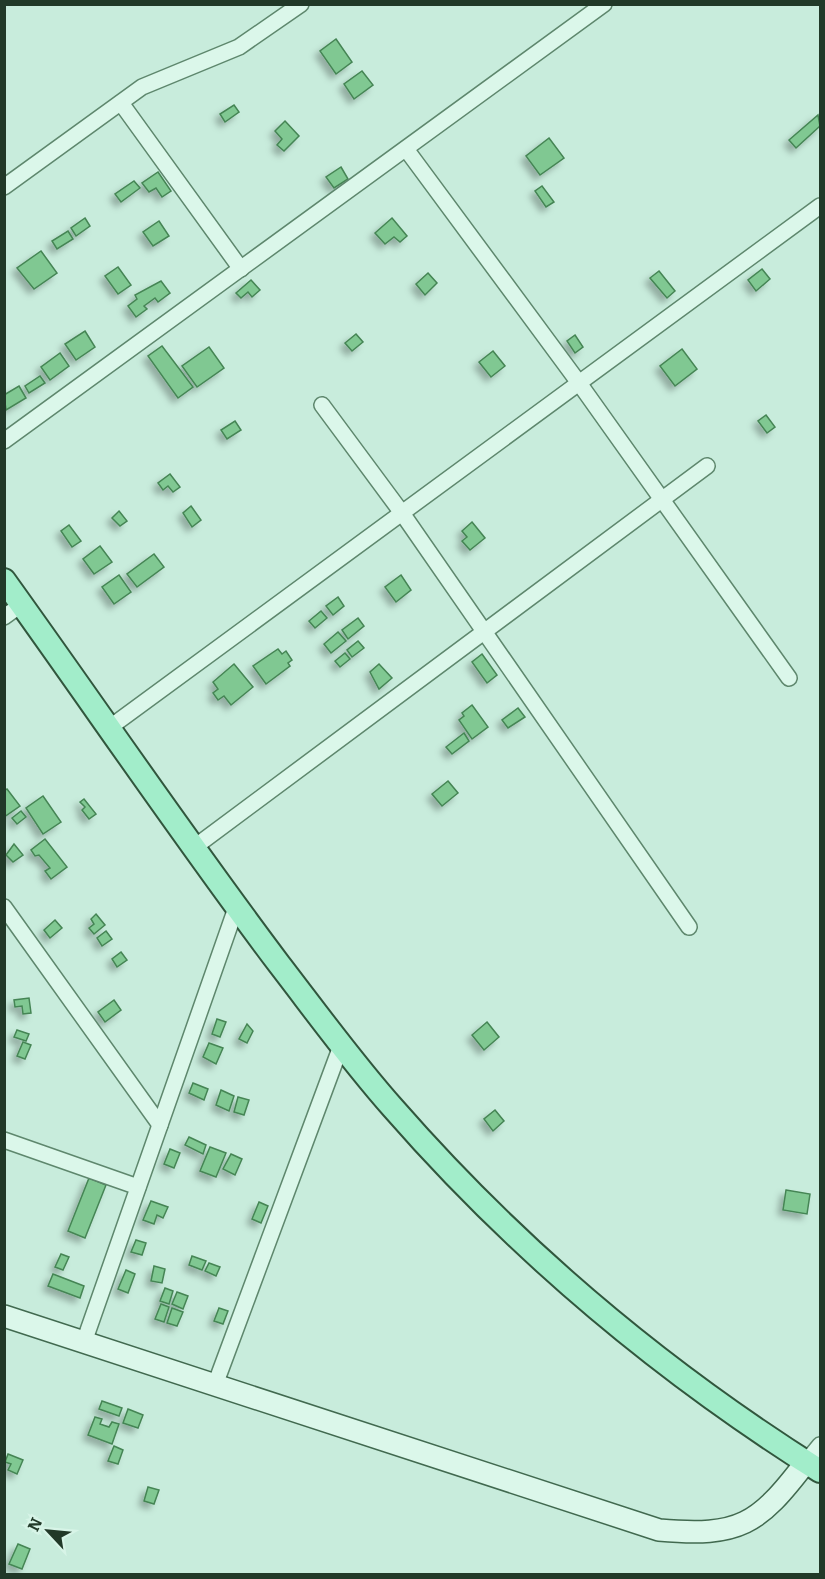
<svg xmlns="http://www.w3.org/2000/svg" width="825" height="1579" font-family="Bitter,serif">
<defs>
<filter id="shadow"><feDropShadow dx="-5" dy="5" stdDeviation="3" flood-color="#0004"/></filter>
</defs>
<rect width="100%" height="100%" fill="#c8ecdc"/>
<g fill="#80c892" stroke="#458554" stroke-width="1.5" filter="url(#shadow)">
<polygon points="336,39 352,62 336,74 320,51"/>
<polygon points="362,71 373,85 354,99 344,84"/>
<polygon points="234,105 239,112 225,122 220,114"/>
<polygon points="818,115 820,126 796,148 789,140"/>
<polygon points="285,121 299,136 284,151 277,145 282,139 275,131"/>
<polygon points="549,138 564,158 540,175 526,156"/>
<polygon points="341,167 348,179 334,188 326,177"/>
<polygon points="158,172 171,191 162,197 156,188 149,192 142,183"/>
<polygon points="134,181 140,188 121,202 115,194"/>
<polygon points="542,186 554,202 546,207 535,191"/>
<polygon points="85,218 90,226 76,236 71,228"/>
<polygon points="392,218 407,236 400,242 394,237 385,244 375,233"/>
<polygon points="159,221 169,236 153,246 143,232"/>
<polygon points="68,231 73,239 57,249 52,241"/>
<polygon points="41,251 57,273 34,289 17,268"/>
<polygon points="118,267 131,285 118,294 105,276"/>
<polygon points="762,269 770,279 756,291 748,280"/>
<polygon points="659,271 675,291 667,298 650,278"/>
<polygon points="428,273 437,283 425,295 416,284"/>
<polygon points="251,280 260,290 252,297 248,292 241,298 236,293"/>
<polygon points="161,281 170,293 158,302 155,298 144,306 147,309 136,317 128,306 137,299 135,295"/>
<polygon points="85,331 95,347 76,360 65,344"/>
<polygon points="356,334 363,342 352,351 345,343"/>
<polygon points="575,335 583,347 575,353 567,341"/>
<polygon points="162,346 193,387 178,398 148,356"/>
<polygon points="209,347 224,368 197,387 182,366"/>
<polygon points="682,349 697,369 675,386 660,366"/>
<polygon points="493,351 505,366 491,377 479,362"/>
<polygon points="60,353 69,366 50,380 41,367"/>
<polygon points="40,376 45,383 29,393 25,386"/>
<polygon points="19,386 26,398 6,410 4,395"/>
<polygon points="766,415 775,427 767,433 758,421"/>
<polygon points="235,421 241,430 227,439 221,430"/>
<polygon points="170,474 180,487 173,492 168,486 163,490 158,483"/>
<polygon points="191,506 201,520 192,527 183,513"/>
<polygon points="119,511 127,521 120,526 112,518"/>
<polygon points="472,522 485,538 470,550 462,541 467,537 462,531"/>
<polygon points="69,525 81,541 72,547 61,531"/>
<polygon points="100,546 112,562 94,574 83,559"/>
<polygon points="154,554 164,567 137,587 127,574"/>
<polygon points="119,575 131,592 114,604 102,587"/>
<polygon points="401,575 411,590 396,602 385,587"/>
<polygon points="338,597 344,606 333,615 326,606"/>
<polygon points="321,611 327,618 315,628 309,621"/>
<polygon points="358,618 364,626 348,639 342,630"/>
<polygon points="338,632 346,641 331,653 324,644"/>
<polygon points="358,641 364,648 352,657 347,650"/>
<polygon points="278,649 282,654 286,651 292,660 288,663 290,666 266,684 253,666"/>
<polygon points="345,653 350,659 340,667 335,661"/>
<polygon points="482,654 497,675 487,683 472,662"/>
<polygon points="234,664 253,687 231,705 224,696 218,700 213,693 218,689 213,682"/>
<polygon points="379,664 392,678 379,689 370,672"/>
<polygon points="472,705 488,727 472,739 459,720 464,716 462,713"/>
<polygon points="518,708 525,717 508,728 502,720"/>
<polygon points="464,733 469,741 452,754 446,747"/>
<polygon points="448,781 458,793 442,806 432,794"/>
<polygon points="7,789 20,806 4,817 4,791"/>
<polygon points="43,796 61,822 43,834 26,808"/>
<polygon points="84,799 96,814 89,819 82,810 85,807 80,802"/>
<polygon points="21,811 26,817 17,824 12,818"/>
<polygon points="45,839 67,867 51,879 45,871 50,868 39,855 35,856 31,850"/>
<polygon points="14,844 23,855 13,862 6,855"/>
<polygon points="96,914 105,925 94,934 89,928 94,924 91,919"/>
<polygon points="55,920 62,928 50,938 44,930"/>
<polygon points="106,931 112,939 102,946 97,938"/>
<polygon points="121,952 127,960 117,967 112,959"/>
<polygon points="29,998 31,1013 23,1014 22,1006 15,1007 14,1000"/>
<polygon points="114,1000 121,1010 105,1022 98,1012"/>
<polygon points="217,1019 226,1022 220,1037 212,1034"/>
<polygon points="487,1022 499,1037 484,1050 472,1035"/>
<polygon points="247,1024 253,1031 247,1043 239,1039"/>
<polygon points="17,1030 29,1034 26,1041 14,1037"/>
<polygon points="23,1042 31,1045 25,1059 17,1056"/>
<polygon points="209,1043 223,1048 216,1064 203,1057"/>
<polygon points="193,1083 208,1089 204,1100 189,1093"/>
<polygon points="221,1090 234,1096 229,1111 216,1105"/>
<polygon points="238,1097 249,1100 244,1115 234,1112"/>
<polygon points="495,1110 504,1121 493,1131 484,1119"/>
<polygon points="189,1137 206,1145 203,1154 185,1145"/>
<polygon points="210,1147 226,1153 216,1177 200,1171"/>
<polygon points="170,1149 180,1153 174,1168 164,1164"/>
<polygon points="231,1154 242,1159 235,1175 223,1169"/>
<polygon points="89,1178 106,1185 85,1238 68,1231"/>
<polygon points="786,1190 810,1194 807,1214 783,1210"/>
<polygon points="151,1201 168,1207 163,1218 157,1215 154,1224 143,1220"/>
<polygon points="259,1202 268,1206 261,1223 252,1219"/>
<polygon points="136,1240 146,1243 142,1255 131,1252"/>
<polygon points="61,1254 69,1257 63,1270 55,1267"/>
<polygon points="192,1256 206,1261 202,1270 189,1265"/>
<polygon points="209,1263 220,1267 216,1276 205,1271"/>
<polygon points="154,1266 165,1269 162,1283 151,1281"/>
<polygon points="126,1270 135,1274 128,1293 118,1289"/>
<polygon points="53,1274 84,1286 80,1298 48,1286"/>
<polygon points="165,1288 173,1291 169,1304 160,1301"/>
<polygon points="177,1292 188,1296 183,1309 172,1304"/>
<polygon points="161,1304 169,1307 164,1322 155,1319"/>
<polygon points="172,1308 183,1312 177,1326 167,1323"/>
<polygon points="219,1308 228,1311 223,1324 214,1321"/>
<polygon points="102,1401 122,1408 119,1416 99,1409"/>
<polygon points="128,1409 143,1415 138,1428 123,1423"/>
<polygon points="95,1417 102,1419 100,1424 109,1427 112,1422 119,1424 112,1444 88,1435"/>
<polygon points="114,1446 123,1450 118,1464 108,1461"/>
<polygon points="8,1454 23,1460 17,1474 8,1470 11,1464 5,1462"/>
<polygon points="148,1487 159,1490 154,1504 144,1501"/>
<polygon points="18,1544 30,1549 22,1569 9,1564"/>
</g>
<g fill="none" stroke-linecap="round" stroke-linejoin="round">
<g stroke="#5e876d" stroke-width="18">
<g id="minor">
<polyline points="121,103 241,269"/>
<polyline points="406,149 579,383 789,678"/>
<polyline points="4,187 142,87 239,47 301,4"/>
<polyline points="322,405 402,513 689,927"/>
<polyline points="4,441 604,4"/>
<polyline points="4,617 22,604"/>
<polyline points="109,728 820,206"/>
<polyline points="192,849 707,466"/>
<polyline points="4,907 160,1125"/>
<polyline points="4,1140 138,1187"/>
<polyline points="84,1342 236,908"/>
<polyline points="215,1385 341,1046"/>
<polyline points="806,1462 820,1445"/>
</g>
</g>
<g stroke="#41694f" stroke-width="24">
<path id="secondary" d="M4,1316L659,1530C740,1537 758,1525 806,1462"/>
</g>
<g stroke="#31563d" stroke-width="26">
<path id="primary" d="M4,580C96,708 184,838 279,964C316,1012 352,1062 393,1108C517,1250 661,1371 820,1471"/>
</g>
<use href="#minor" stroke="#dbf7ea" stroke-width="15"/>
<use href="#secondary" stroke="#dbf7ea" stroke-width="21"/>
<use href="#primary" stroke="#a2edca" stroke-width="22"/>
</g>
<rect width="825" height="1579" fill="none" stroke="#213928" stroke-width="12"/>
<g transform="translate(48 1531) rotate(296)" stroke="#d7f4e7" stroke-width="4.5" paint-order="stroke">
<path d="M0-4.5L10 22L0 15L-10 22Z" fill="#213928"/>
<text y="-9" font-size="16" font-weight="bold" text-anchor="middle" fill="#213928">N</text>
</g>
</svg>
